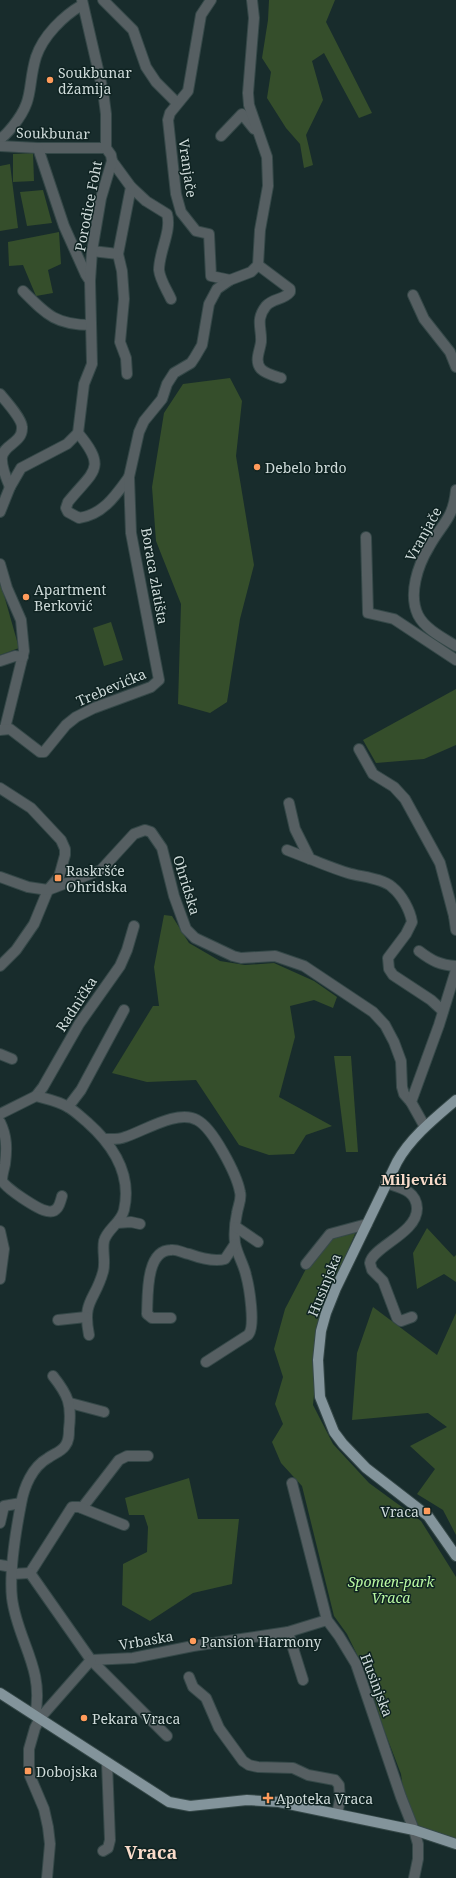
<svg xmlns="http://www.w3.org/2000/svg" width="456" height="1878" font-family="'Noto Serif',serif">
<rect width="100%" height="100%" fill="#182c2c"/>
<g fill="#354e2b">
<polygon points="269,0 335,0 326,22 372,113 359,118 324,53 312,61 323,100 306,135 313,165 304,168 300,144 286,128 267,98 271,72 262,58 268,20"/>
<polygon points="33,153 34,181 13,182 13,154"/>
<polygon points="10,164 18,228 0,231 0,166"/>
<polygon points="43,190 52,223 27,226 20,192"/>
<polygon points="59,232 61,264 48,270 53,293 36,296 23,265 9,266 8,242"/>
<polygon points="230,378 242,401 236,456 254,565 240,619 227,702 210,713 178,704 181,604 156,541 152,487 164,413 183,384"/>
<polygon points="0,581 19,648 0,655"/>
<polygon points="111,622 123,660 104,666 93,628"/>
<polygon points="456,689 456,745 424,759 376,763 363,740"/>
<polygon points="164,915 172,916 189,943 220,961 245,965 274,963 314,981 337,997 333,1008 314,1000 290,1006 295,1037 279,1097 332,1126 306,1135 294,1154 269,1155 239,1145 196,1080 147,1082 112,1073 153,1006 159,1006 154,967"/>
<polygon points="334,1056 351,1056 358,1152 346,1152"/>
<polygon points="427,1228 454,1257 456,1255 456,1282 444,1274 417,1289 413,1253"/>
<polygon points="357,1229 322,1313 313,1405 333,1444 369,1483 421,1521 456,1577 456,1843 409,1832 401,1774 383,1727 368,1677 347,1634 334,1616 302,1486 281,1463 272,1442 283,1424 275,1404 283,1377 274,1349 285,1309 309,1263 328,1238"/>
<polygon points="373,1307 437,1355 456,1313 456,1535 443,1510 417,1494 435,1469 410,1446 447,1427 428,1413 352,1420 357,1353"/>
<polygon points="189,1478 198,1519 239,1519 232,1584 193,1593 150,1621 122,1605 123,1564 147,1552 148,1527 144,1515 129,1515 125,1498"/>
</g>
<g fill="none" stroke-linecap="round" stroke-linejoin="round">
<g stroke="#354848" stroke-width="12">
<g id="minor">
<polyline points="103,0 133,30 146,67 156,82 177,103"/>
<polyline points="211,0 201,15 188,91 170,113 168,120 176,194 181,212 196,231 209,234 211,276 230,280"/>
<polyline points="221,136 242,114 254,129"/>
<path d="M0,139C5,136 9,131 13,126C35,99 27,87 36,57C43,36 63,16 82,5"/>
<polyline points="0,146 38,148 106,148"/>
<polyline points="38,148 64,226 86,275 90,281"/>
<polyline points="112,161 131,187 118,254 122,271 124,299 120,342 126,358 127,374"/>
<path d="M131,187L146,201L167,214C172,231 159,251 159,270C160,280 167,290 171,299"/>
<polyline points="92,251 118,254"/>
<path d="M258,265L290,289V292C284,300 273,298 266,306C255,320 262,328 261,342C260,351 254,361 261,369C266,374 275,376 281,378"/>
<path d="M23,291C47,315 56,325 91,325"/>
<polyline points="413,295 424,319 450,352 456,367"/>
<path d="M0,394C6,401 22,419 22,427C23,443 4,444 2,457C1,466 6,478 10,487"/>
<path d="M78,433C108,469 93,471 68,502L66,508L68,512L79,518C103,515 116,495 129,477"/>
<path d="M456,490C453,520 442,523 429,547C418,565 408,594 418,615C425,629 443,638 456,646"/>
<polyline points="0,512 10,487 21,468 67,444 78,433 84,384 92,364 90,281 92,251 101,198 112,161 111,155 106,148 106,114 103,91 82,0"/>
<polyline points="366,537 368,613 394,619 456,660"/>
<polyline points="0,564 7,588 21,620 24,651 5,728"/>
<polyline points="0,661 15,656 23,657"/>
<polyline points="0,730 10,729 40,752 44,752 66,725 76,717 94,708 151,687 159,680 131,533 129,477 139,432 144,421 162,399 167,384 174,373 191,363 195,357 202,345 209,304 217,289 230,280 251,272 258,265 260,230 268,186 267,157 249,105 248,93 254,18 252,0"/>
<polyline points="359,749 373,774 394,787 405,799 440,863 454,916"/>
<polyline points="0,788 31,808 61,840 65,849 65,855 59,877 48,890 34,924 16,950 0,966"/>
<path d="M289,803L295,829L310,859C323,864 335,869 348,873C361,877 382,878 392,887C402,895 410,910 412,922L406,934L388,958L389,969L393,975L431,1000L443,1011"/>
<polyline points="287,850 310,859"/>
<polyline points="0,877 28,887 48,890 101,870 134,834 145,830 151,832 162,848 174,896 186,929 195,938 233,956 241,958 275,956 304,966 373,1012 385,1025 394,1042 401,1061 402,1087 404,1094 411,1102"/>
<polyline points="455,910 454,916 456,930"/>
<path d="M419,951C432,961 440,965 456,966"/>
<polyline points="0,1054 12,1059"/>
<polyline points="36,1096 43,1087 79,1024 120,966 127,950 134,926"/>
<polyline points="68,1107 81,1090 124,1010"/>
<path d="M0,1114L36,1096C47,1099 58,1101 68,1107C75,1111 81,1117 87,1122C113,1145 132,1175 124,1210C121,1223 107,1229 104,1241C102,1251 106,1262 103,1272C95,1301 82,1300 89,1335"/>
<path d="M0,1122C7,1136 7,1149 5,1164C4,1169 2,1175 2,1180C3,1187 39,1210 47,1211C58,1214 60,1203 62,1196"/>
<polyline points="425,1127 411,1102 439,1025 456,970"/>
<path d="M104,1139C111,1139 118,1140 125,1137C144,1131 178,1109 197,1120C213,1128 237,1175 240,1192C242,1199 238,1206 237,1213C235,1222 234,1234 235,1243C237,1254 244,1265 246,1275C249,1286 256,1327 248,1335L206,1362"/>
<path d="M386,1183C400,1188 416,1190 417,1208C418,1233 372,1247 370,1263L372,1270L383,1281L397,1318L401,1321L412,1317"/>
<polyline points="117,1223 131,1222 140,1224"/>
<polyline points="236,1227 258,1242"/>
<polyline points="0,1231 4,1249 0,1279"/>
<polyline points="306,1264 330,1234 367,1224"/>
<path d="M171,1318H152L147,1314C148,1298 145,1250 171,1250C177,1249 183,1253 189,1254C200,1258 214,1262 225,1259L235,1244"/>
<polyline points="58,1320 86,1317"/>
<polyline points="70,1403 104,1412"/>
<polyline points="292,1483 327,1620 339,1636 356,1664 401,1797 414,1830 418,1844 418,1859 414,1878"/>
<polyline points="82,1508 119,1460 127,1456 148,1456"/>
<polyline points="0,1523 4,1506 21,1503"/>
<polyline points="0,1565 12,1567"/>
<polyline points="30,1573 72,1507 79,1507 124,1525"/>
<polyline points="12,1574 30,1573 91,1660 167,1736"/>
<polyline points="288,1632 303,1680"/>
<polyline points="91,1660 133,1658 193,1646 288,1632 327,1620"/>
<polyline points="189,1677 193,1687 206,1698 219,1728 243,1761 249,1765 258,1767 293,1768 308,1775 335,1780 339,1785 340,1800 337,1814"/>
<path d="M35,1715C45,1669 17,1640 12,1598C9,1571 16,1530 21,1504C24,1487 32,1467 48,1458C53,1454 61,1452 65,1446C69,1441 69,1435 69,1429C72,1404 68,1395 53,1376"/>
<polyline points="103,1851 108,1848 110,1840 107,1763"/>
<polyline points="47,1878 50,1844 48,1827 44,1809 30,1776 29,1767 29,1749 35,1728 40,1718 91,1660"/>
</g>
</g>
<g stroke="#354848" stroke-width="12">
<g id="major">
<path d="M456,1100C435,1118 411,1137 397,1162L336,1288L326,1313L321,1331L318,1360L320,1397L334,1432L343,1444L366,1468L428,1516L456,1556"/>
<polyline points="0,1693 169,1802 190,1806 247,1800 279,1802 414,1830 456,1844"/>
</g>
</g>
<use href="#minor" stroke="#565f62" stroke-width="10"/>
<use href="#major" stroke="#83949b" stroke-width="10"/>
</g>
<g fill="#ff9b5b" stroke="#0f2322" stroke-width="1.5">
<circle cx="50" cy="80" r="4"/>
<circle cx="257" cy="467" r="4"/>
<circle cx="26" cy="597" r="4"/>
<rect x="54" y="874" width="8" height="8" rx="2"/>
<rect x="423" y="1507" width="8" height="8" rx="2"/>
<circle cx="193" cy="1641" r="4"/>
<circle cx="84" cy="1718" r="4"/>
<rect x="24" y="1767" width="8" height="8" rx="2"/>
<path d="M266 1792h4v4h4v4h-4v4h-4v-4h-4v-4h4z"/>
</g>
<g text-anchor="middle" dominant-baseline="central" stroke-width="3" stroke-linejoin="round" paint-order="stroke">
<g font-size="14" fill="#cfdbda" stroke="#0f2322" text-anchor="start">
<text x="58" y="72">Soukbunar<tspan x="58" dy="16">džamija</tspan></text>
<text x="265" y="467">Debelo brdo</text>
<text x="34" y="589">Apartment<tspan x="34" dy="16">Berković</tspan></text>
<text x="66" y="870">Raskršće<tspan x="66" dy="16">Ohridska</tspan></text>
<text x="419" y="1511" text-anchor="end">Vraca</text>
<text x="201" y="1641">Pansion Harmony</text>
<text x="92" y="1718">Pekara Vraca</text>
<text x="36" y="1771">Dobojska</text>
<text x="276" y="1798">Apoteka Vraca</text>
</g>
<g font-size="14" fill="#cfdbda" stroke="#0f2322">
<text transform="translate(53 133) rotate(1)">Soukbunar</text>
<text transform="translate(188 168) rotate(82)">Vranjače</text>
<text transform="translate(88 206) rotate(-79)">Porodice Foht</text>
<text transform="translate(423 534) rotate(-61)">Vranjače</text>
<text transform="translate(155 576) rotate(80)">Boraca zlatišta</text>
<text transform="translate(111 687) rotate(-23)">Trebevićka</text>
<text transform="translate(187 885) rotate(73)">Ohridska</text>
<text transform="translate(76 1004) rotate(-57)">Radnička</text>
<text transform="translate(324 1285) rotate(-68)">Husinjska</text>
<text transform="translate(146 1640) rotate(-10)">Vrbaska</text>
<text transform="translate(377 1685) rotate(69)">Husinjska</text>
</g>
<g font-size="14" font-style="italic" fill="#b9f8a2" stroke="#0f2322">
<text x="391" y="1581">Spomen-park<tspan x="391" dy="16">Vraca</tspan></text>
</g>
<g font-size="15" font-weight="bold" fill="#f8dbca" stroke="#0f2322">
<text x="414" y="1179">Miljevići</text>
</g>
<g font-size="18" font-weight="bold" fill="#f8dbca" stroke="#0f2322">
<text x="151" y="1852">Vraca</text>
</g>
</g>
</svg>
